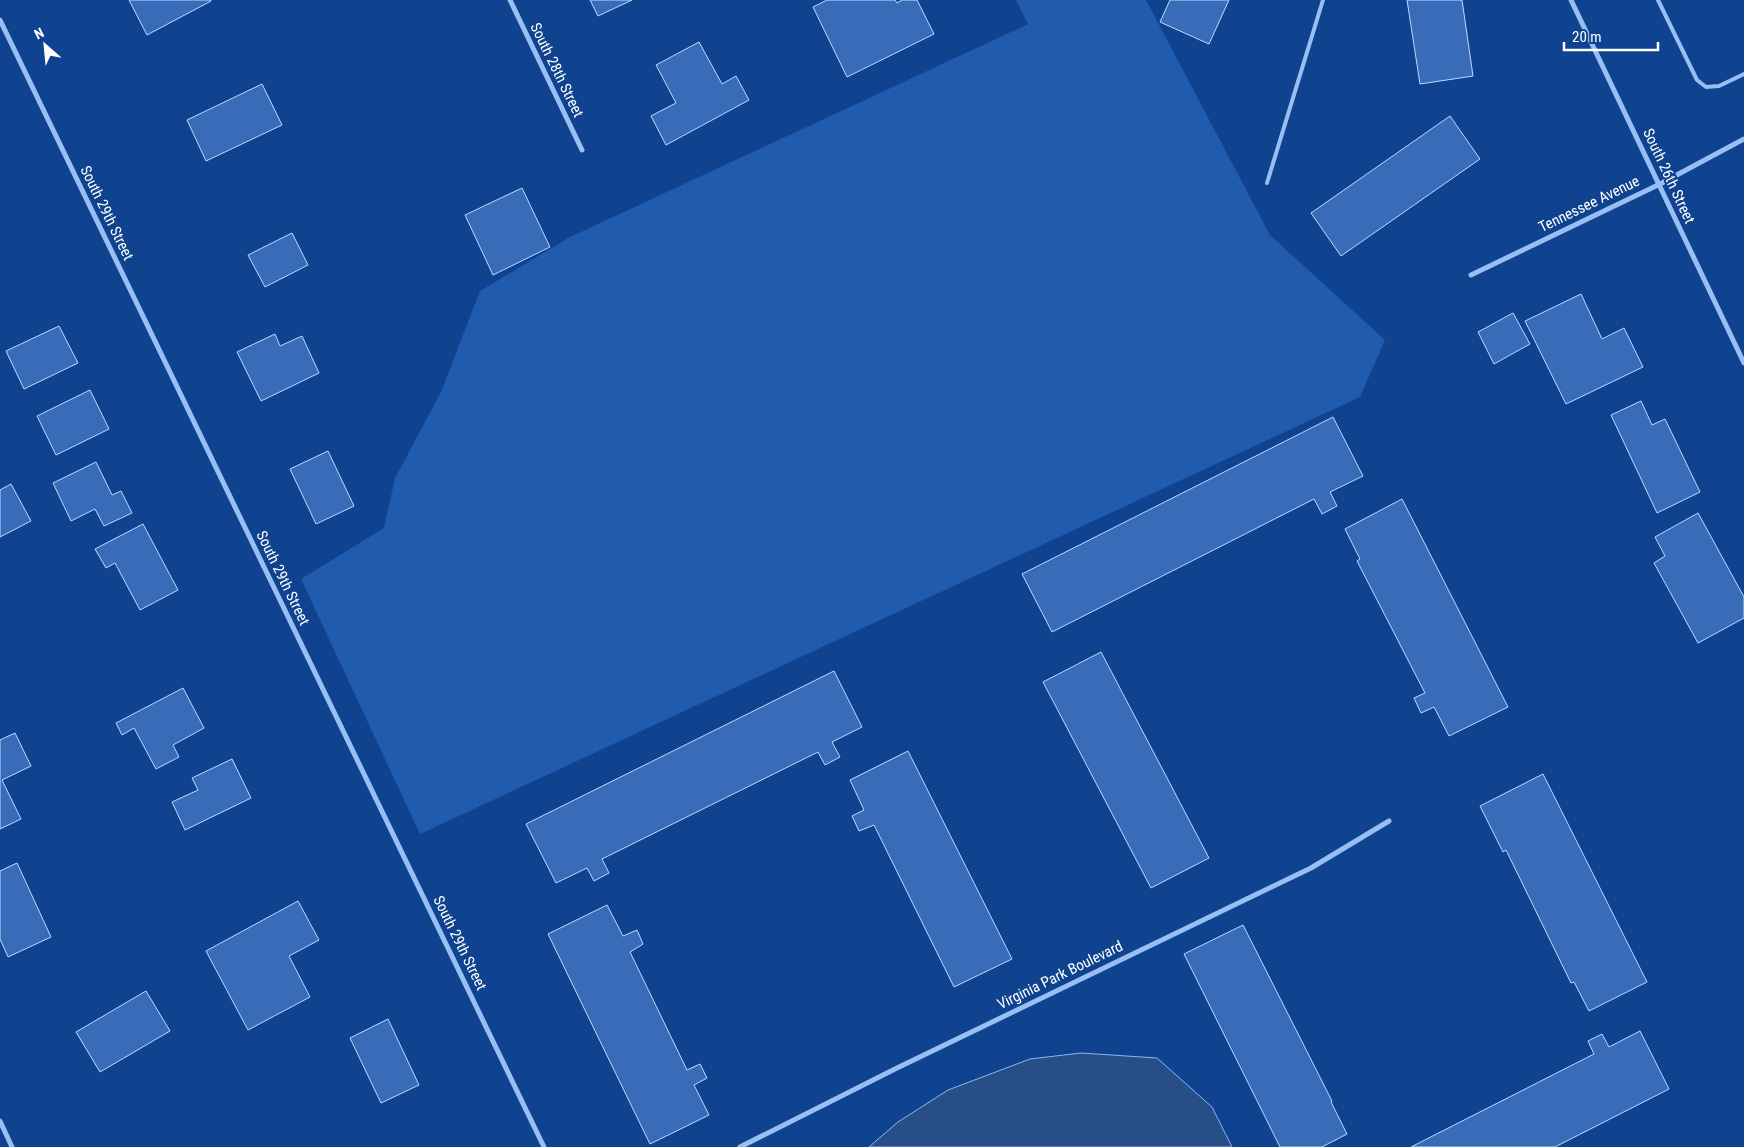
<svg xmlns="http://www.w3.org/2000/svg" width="1744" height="1147" font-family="'Roboto Condensed',sans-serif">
<rect width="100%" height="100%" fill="#0f428f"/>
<polygon fill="#215bae" points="1016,0 1146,0 1270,235 1385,340 1360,397 420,834 301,579 384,528 395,478 441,392 480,291 570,237 1028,24"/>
<polygon fill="#284e87" stroke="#89b8f7" points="1081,1053 1157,1058 1212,1107 1232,1147 869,1147 898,1122 948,1090 1030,1059"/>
<g fill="#386cb9" stroke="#c0d9fe">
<polygon points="129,0 211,0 211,1 147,35"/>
<polygon points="590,0 632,0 598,16"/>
<polygon points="827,0 895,0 897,3 902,0 917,0 934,34 847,77 813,7"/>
<polygon points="1170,0 1229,0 1209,44 1160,22"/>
<polygon points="1407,0 1462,0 1473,76 1420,84"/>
<polygon points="699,42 722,84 736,76 749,100 666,145 651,116 676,103 656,65"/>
<polygon points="262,84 282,125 206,161 187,120"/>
<polygon points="1450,116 1480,159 1341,256 1311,213"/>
<polygon points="522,188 550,247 493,275 465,215"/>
<polygon points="292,233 308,265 265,287 248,255"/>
<polygon points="1581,294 1602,339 1624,328 1643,367 1566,404 1525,321"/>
<polygon points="1513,313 1530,344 1494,364 1478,332"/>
<polygon points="59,326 78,363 24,389 6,351"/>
<polygon points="275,334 280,346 302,336 319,373 261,401 237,352"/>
<polygon points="90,390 109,429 56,455 37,416"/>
<polygon points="1641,401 1652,425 1665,419 1700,492 1657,513 1611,415"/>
<polygon points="1333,417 1363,476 1330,492 1337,506 1322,514 1314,499 1052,632 1022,574"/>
<polygon points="328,451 354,506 316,524 290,469"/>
<polygon points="96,462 112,495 121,491 132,513 104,526 95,509 71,521 53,483"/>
<polygon points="11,484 31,521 0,537 0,490"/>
<polygon points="1402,499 1508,707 1449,736 1434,707 1421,713 1414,698 1425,693 1357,561 1360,559 1345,529"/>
<polygon points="1698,513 1744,597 1744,618 1698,643 1654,563 1665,556 1655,537"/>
<polygon points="143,524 178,590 140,610 115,563 106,568 95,549"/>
<polygon points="1101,652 1209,858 1151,888 1043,682"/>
<polygon points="834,671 862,727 832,742 840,757 825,765 818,752 602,859 609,873 594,881 587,868 556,883 526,824"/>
<polygon points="183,688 204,728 173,745 179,757 156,769 134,728 122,735 116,723"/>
<polygon points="15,733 31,766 2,780 21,819 0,829 0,740"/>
<polygon points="908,751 1012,959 954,987 874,825 859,831 852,816 864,810 850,780"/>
<polygon points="232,759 251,798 185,830 172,802 198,790 192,778"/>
<polygon points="1543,774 1647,982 1589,1011 1574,982 1571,983 1506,850 1503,852 1480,806"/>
<polygon points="17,863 51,937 8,957 0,939 0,871"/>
<polygon points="298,901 319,940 289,956 310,997 248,1030 206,951"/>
<polygon points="607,905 623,936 637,930 643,944 630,952 687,1070 700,1064 707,1078 694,1085 709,1115 650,1144 548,934"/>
<polygon points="1243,925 1332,1101 1331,1102 1347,1134 1322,1147 1280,1147 1184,954"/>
<polygon points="146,991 170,1031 100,1072 76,1032"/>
<polygon points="388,1019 419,1085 381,1103 350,1038"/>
<polygon points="1640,1031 1669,1089 1555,1147 1411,1147 1594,1054 1588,1041 1602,1034 1609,1047"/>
</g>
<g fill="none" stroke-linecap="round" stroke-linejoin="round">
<g stroke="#98bef3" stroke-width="4">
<polyline points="1658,0 1697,80 1706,87 1719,86 1744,74"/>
<polyline points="1267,183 1323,0"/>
</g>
<g stroke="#98bef3" stroke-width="5">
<polyline points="510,0 582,150"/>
<polyline points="1571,0 1744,363"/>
<polyline points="0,20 544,1147"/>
<polyline points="1471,275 1660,184 1744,139"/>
<polyline points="0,1121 12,1147"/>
<polyline points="740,1147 897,1068 1311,868 1389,821"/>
</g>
</g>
<g text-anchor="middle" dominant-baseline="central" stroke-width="4" stroke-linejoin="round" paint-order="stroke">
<g font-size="15" fill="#fff" stroke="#0f428f">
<text transform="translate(557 70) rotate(64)">South 28th Street</text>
<text transform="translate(1669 176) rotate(65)">South 26th Street</text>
<text transform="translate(1589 204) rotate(-26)">Tennessee Avenue</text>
<text transform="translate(107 213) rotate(64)">South 29th Street</text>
<text transform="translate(283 578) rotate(64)">South 29th Street</text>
<text transform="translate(460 943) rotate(64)">South 29th Street</text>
<text transform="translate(1060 975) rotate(-26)">Virginia Park Boulevard</text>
</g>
</g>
<g transform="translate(45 45) rotate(333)" stroke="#0f428f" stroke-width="4" paint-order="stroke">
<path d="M0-4L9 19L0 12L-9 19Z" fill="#ffffff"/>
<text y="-8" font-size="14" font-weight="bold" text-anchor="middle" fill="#ffffff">N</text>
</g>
<path d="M1564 42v8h94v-8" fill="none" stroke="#ffffff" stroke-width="2.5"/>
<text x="1572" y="42" font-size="15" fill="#ffffff" stroke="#0f428f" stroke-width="4" paint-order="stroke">20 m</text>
</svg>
